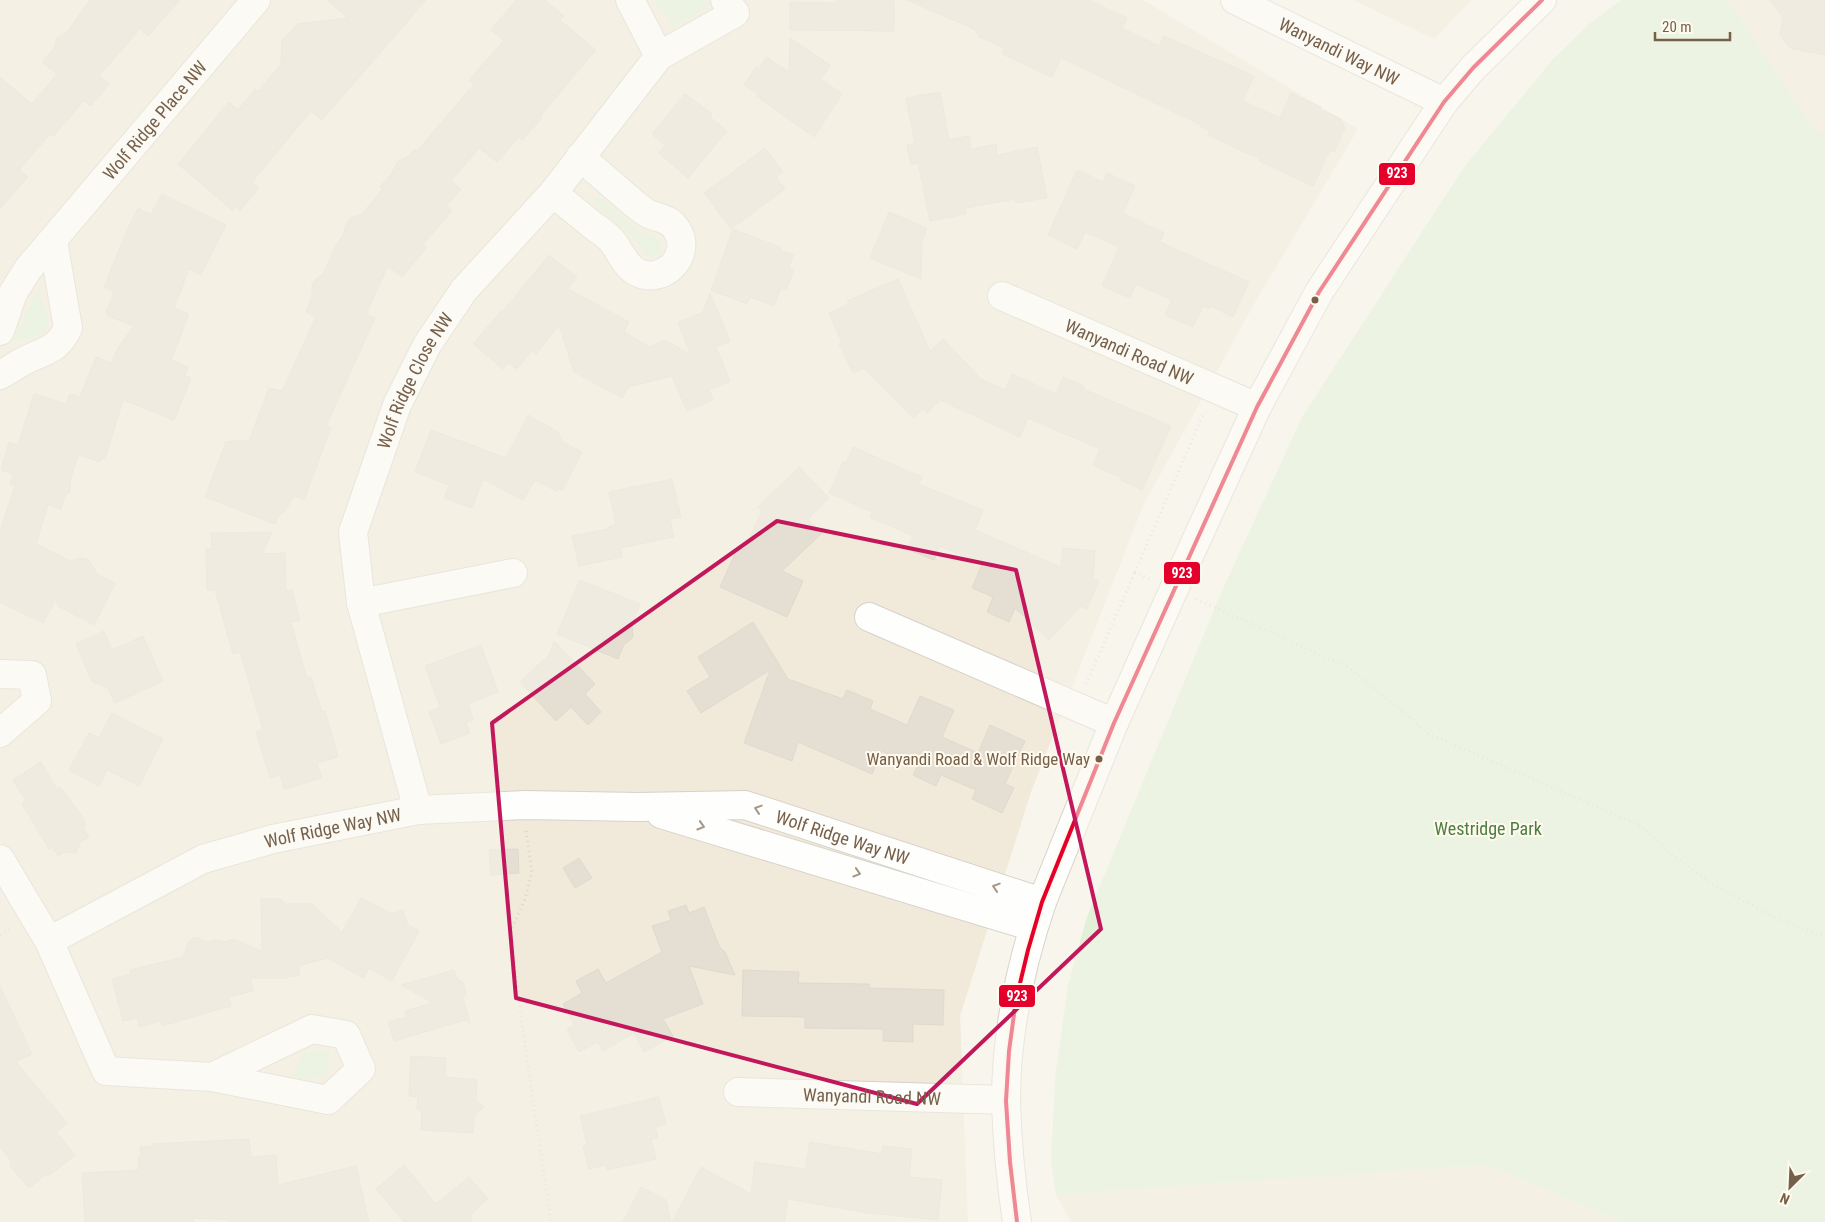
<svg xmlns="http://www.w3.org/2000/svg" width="1825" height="1222" font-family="'Roboto Condensed',sans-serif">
<rect width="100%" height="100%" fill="#f8f5ec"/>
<g fill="#f1e9d9">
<polygon points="0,0 1143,0 1358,129 1253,306 1143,506 1031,792 960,1016 968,1222 0,1222"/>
<polygon points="1353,0 1472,0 1434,39"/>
<polygon points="1728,0 1825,0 1825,134 1814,130"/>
<polygon points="1486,1165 1623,1222 1071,1222 1056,1195"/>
</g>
<g fill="#e1f0d6">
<polygon points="655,0 701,0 713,5 673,26"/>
<polygon points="1621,0 1728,0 1814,129 1825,134 1825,1222 1623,1222 1486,1165 1056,1195 1051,1162 1055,1078 1068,985 1087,917 1220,595 1302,417 1464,167 1553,59 1589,24"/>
<polygon points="597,197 599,197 642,232 658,238 663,246 659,255 651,258 643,253 635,239 595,204 594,201"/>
<path d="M38,290C41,300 56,326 43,333C35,338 22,339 13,341Z"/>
<polygon points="331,1049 325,1078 290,1079 304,1053"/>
</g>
<g fill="#e5ded3" stroke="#e1d9ce">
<polygon points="90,0 180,0 148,36 140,29 99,76 109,84 91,106 84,101 53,136 50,134 19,170 28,177 0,209 0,77 32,104 57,74 42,62 54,48 57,38 67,32"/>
<polygon points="327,0 426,0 322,120 311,111 252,182 259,188 240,211 235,206 233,211 178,164 229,102 238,110 255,89 258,91 281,64 282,41 297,24 348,18"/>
<polygon points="516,0 545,0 564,16 560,20 596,50 540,116 542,118 522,140 519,137 497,162 479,148 451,181 461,189 446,206 452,211 423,244 427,247 402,277 388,266 366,314 375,318 326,426 331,428 304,500 294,496 285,511 279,516 275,524 205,497 226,442 232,441 249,441 269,388 282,391 316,317 306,312 312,297 312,285 315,280 323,274 336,245 343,236 347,222 352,217 361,215 383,189 380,187 392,173 398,161 406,158 415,149 417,151 474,84 469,80 504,40 491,30"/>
<polygon points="837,0 894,0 894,31 790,30 790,2 835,3"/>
<polygon points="907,0 1089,0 1127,18 1122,28 1159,46 1164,36 1254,76 1243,101 1280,118 1291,93 1321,107 1320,109 1341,119 1345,128 1334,152 1330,150 1313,186 1259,161 1260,159 1208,135 1210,131 1200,126 1201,125 1089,71 1061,58 1052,77 1002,54 1005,48 980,37 974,29"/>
<polygon points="1769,0 1825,0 1825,55 1790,48 1780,35 1783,17"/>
<polygon points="790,38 830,65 821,79 842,94 814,137 756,96 758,94 744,85 756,67 759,69 766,57 789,72"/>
<polygon points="940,92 949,140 969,136 971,149 996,144 997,155 1037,147 1047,198 1016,203 1015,199 965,208 966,214 930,221 918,163 911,165 907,145 915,143 906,98"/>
<polygon points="685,94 711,113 711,118 727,131 688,178 659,153 665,145 652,134"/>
<polygon points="765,148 783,172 776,177 785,189 731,229 704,193"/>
<polygon points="1077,170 1103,182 1107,173 1135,186 1123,213 1164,233 1160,242 1249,282 1233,317 1210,306 1209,309 1203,306 1193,327 1165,315 1172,300 1136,284 1130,298 1102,286 1119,247 1085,232 1077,249 1048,235"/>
<polygon points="162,194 226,225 201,275 189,269 174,308 189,314 171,360 188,367 185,376 191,378 174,420 123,400 105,459 102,458 100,462 78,455 70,481 70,492 65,496 61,509 48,505 36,544 70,561 81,558 89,560 97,574 115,584 94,625 58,606 56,599 43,623 0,602 0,532 15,485 10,484 13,474 1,470 9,442 18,445 34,394 66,404 70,394 80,397 96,357 111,363 118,348 134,326 108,316 109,314 106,313 114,292 104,287 124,237 138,208 151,214"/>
<polygon points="889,212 927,228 922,241 921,279 870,258"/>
<polygon points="733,229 782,248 780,250 793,255 789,268 794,270 786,290 781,288 774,306 750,297 747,304 711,290"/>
<polygon points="549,255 577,277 568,289 629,322 624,332 650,347 665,340 691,355 678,323 703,312 710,293 730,341 716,347 730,381 709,390 713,400 687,411 672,376 628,387 622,398 574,372 559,325 536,354 532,351 517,369 508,362 503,369 473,344 502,310 503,311"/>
<polygon points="898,279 930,351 943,339 982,380 1005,390 1012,374 1056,394 1063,377 1084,386 1083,389 1171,426 1142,490 1121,480 1122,478 1093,465 1100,449 1028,418 1020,437 940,400 927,413 923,409 913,418 864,368 853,373 839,344 842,343 829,313 849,304 847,301"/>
<polygon points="528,415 558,432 564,443 582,452 562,491 559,489 556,491 535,480 523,500 483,479 472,508 444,498 449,485 415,472 431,430 506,458"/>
<polygon points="853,447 922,477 919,484 983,510 975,530 1061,567 1063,548 1095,551 1093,578 1099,581 1087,609 1081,606 1049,640 1015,608 1009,622 987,612 993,597 972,588 982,564 940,546 934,560 907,549 913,536 870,517 872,512 829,493 843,462 846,463"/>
<polygon points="799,467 829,498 808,519 822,533 782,571 803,581 787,617 720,587 738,547 744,550 762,511 758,507"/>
<polygon points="672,479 681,517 670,519 674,537 620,548 622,557 579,566 572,536 608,529 608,527 616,525 609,492"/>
<polygon points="272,532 262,554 285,553 286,591 292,590 300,620 291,623 307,678 311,677 322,712 325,711 338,757 317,763 322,778 284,789 280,775 270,778 256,732 263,730 240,652 233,654 215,590 207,590 206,549 212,549 211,533"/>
<polygon points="580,580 640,604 632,624 633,637 623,646 618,659 557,634"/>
<polygon points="753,622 788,679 843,699 847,690 873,701 870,709 907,725 920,696 954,710 942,737 978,753 990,725 1025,741 1005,784 1014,788 1002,813 972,799 976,790 941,775 936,786 913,775 917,767 882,751 872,774 798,742 792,761 744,743 770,670 701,713 687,691 710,677 698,657"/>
<polygon points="104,631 112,650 143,636 163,681 115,703 107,687 92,682 76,644"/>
<polygon points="554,641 595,684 585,694 601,712 588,725 571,707 556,721 520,682 549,655"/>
<polygon points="481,645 498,692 468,704 473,719 466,723 470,733 441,744 429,712 440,707 425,666"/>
<polygon points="112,713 163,739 139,786 107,770 99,786 69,770 89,733 99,738"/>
<polygon points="41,762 58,791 60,787 84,819 85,826 83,828 89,837 80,842 76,853 65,852 58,856 52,847 49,849 22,804 26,801 13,780"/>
<polygon points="518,849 519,873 491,875 489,850"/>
<polygon points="579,858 592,878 575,888 563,868"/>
<polygon points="361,898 392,914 403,910 407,924 419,931 392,981 369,968 364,978 327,958 299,966 299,976 287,976 287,978 250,978 253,991 229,997 231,1006 162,1026 161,1021 140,1027 137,1018 123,1021 112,979 131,974 130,970 183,957 188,943 193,938 198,938 208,942 215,940 225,942 234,939 262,951 261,899 281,899 286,904 312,904 342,932"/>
<polygon points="686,905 689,913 704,907 719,946 725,952 735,975 689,966 703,1004 663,1019 673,1036 644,1052 634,1033 603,1051 598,1042 579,1052 567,1029 574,1025 563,1004 582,993 576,981 598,969 606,983 662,952 652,926 671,920 668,911"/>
<polygon points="454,970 457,979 463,982 466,993 463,998 470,1023 465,1020 394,1041 388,1022 406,1017 405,1011 433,1003 401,985"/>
<polygon points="743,970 799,972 798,983 869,984 869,988 944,990 943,1025 913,1024 913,1042 883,1041 883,1029 805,1028 805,1017 742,1016"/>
<polygon points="0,986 32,1054 16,1062 67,1123 56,1132 75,1155 50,1175 45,1175 29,1188 11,1167 10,1159 0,1147"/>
<polygon points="411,1056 446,1058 445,1077 477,1080 476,1100 484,1107 474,1116 473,1133 421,1130 422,1112 417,1109 418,1097 409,1096"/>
<polygon points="659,1097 666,1124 655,1127 658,1138 651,1139 656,1159 607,1170 606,1165 589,1169 583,1146 587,1145 580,1116"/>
<polygon points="249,1139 251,1157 276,1155 278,1185 356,1166 369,1222 231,1222 231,1220 193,1218 194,1222 85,1222 82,1173 139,1170 138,1158 141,1158 140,1147 153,1146 153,1144"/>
<polygon points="810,1142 882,1154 883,1146 912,1149 909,1177 942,1180 938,1220 868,1213 788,1199 784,1222 672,1222 701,1167 751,1194 755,1162 805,1169"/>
<polygon points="404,1165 436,1204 469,1177 488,1199 472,1213 471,1222 404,1222 376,1189"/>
<polygon points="641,1187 666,1200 671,1222 623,1222"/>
</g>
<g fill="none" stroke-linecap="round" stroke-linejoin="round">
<g stroke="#d7d2ca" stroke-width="30">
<g id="minor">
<polyline points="630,0 659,56"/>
<path id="s1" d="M1235,0L1444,102"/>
<path d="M553,193C567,204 581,216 595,227C601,231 608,236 612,241C620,251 625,265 635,271C662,287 693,256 677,230C670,219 662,219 651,215C641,211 632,201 624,195C610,182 595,170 580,157"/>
<path id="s2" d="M1002,296L1257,407"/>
<path id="s3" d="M0,331L13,293L28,269L256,0"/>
<path d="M0,375C8,371 16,365 24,361C45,350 57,351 68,328L53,241"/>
<polyline points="361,603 513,573"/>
<polyline points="869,617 1114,723"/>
<polyline points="0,674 32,675 37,701 0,733"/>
<path id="s4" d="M418,810L361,603L353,532L397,405L427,345L464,290L553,193L659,56L735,13L725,0"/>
<polyline points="661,814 1033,927"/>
<polyline points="0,859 49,941 106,1071 212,1077 328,1100 361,1069 346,1035 312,1029 212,1077"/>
<path id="s5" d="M49,941L203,859L273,839L418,810L525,805L638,807L745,805L1042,902"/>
<path id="s6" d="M738,1092L1006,1100"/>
</g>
</g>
<g stroke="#d7d2ca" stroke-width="30">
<path id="tertiary" d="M1017,1222C1011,1182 1007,1141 1006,1101C1006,1035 1021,964 1042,902L1114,723L1174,589L1257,407L1319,292L1444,102L1473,68L1542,0"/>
</g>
<g stroke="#dad5ce" stroke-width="3" stroke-dasharray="1 4" stroke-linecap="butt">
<polyline points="1149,579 1135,572 1204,412"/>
<polyline points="1196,599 1346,666 1407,715 1427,733 1641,826 1674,857 1719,888 1776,918 1825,937"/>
<polyline points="1086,684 1135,572"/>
<polyline points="526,831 532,872 525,899 511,931 521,1018 551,1222"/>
<polyline points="0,935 11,928"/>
</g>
<use href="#minor" stroke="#fefefc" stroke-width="28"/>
<use href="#tertiary" stroke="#fefefc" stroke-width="28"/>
<g stroke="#fffaee" stroke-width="8">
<polyline id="bus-1" points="1017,1222 1010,1162 1006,1101 1009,1051 1016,1000 1028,950 1042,902 1114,723 1257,407 1319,292 1444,102 1473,68 1542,0"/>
</g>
<use href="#bus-1" stroke="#e4002b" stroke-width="4"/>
</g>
<defs><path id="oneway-chevron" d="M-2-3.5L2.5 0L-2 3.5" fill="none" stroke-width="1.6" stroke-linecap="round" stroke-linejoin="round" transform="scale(1.25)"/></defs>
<g stroke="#a69788">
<use href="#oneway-chevron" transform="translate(758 809) rotate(-162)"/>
<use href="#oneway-chevron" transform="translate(701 826) rotate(17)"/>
<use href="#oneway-chevron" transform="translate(857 873) rotate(17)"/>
<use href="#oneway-chevron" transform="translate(996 887) rotate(-162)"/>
</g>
<path d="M0 0H1825V1222H0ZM777,521L1016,570L1101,929L917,1104L516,998L492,723Z" fill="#f8f5ec" fill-opacity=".55" fill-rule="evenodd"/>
<path fill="none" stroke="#c2185b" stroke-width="4" stroke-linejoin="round" d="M777,521L1016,570L1101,929L917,1104L516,998L492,723Z"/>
<g fill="#77604a" stroke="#fffaee" stroke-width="2">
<circle cx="1315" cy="300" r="4.5"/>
<circle cx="1099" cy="759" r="4.5"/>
</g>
<g text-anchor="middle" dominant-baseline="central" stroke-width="4" stroke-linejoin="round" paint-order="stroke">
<g font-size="17" fill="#77604a" stroke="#fffaee" text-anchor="end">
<text x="1090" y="759">Wanyandi Road &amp; Wolf Ridge Way</text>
</g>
<g font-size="18" fill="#77604a" stroke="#fffaee">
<text stroke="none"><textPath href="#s1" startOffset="116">Wanyandi Way NW</textPath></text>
<text stroke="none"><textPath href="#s3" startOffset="264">Wolf Ridge Place NW</textPath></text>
<text stroke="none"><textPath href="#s2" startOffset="139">Wanyandi Road NW</textPath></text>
<text stroke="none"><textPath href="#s4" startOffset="450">Wolf Ridge Close NW</textPath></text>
<text stroke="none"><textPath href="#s5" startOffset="308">Wolf Ridge Way NW</textPath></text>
<text stroke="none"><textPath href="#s5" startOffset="825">Wolf Ridge Way NW</textPath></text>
<text stroke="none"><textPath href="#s6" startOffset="134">Wanyandi Road NW</textPath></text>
</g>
<g font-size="18" fill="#4c7e42" stroke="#fffaee">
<text x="1488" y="828">Westridge Park</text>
</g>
</g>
<g stroke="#fffaee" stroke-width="2">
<rect x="1378" y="162" width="38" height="24" rx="5" fill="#e4002b"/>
<rect x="1163" y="561" width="38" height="24" rx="5" fill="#e4002b"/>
<rect x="998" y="984" width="38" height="24" rx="5" fill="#e4002b"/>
</g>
<g font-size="14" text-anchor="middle" font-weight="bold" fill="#fff">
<text x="1397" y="178">923</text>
<text x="1182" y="578">923</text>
<text x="1017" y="1001">923</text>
</g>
<g transform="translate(1790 1187) rotate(204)" stroke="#fffaee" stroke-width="4" paint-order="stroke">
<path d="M0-4L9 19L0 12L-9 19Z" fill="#77604a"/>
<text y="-8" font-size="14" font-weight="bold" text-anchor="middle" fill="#77604a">N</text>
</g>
<path d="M1655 32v8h75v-8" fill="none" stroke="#77604a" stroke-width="2.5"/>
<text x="1662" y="32" font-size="15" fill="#77604a" stroke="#fffaee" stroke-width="4" paint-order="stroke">20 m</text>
</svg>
